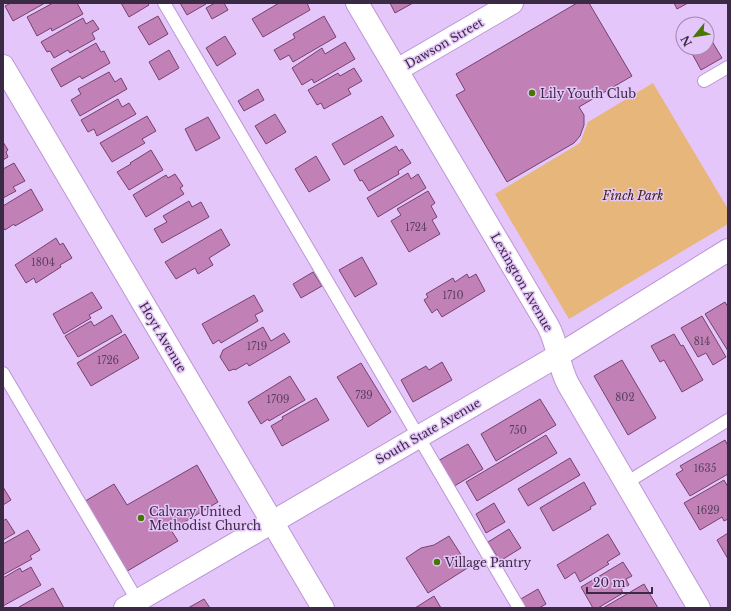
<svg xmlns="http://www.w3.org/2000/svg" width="731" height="611" font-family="'Libre Baskerville',serif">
<rect width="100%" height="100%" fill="#e5c6fa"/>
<polygon fill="#e6b67a" points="653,83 728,209 728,224 569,319 495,194 580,143 588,122"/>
<g fill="#c181b7" stroke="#76416f">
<polygon points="11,3 45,3 13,21 5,6"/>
<polygon points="53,3 77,3 83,14 52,31 51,28 37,36 27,17"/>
<polygon points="121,3 147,3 149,5 129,17"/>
<polygon points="180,3 206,3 206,4 187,15"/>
<polygon points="215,3 224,3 228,10 212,19 206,8"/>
<polygon points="279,3 307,3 310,10 263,37 252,19"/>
<polygon points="390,3 413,3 395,13"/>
<polygon points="577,3 589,3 632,76 579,107 584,115 584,125 580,136 574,143 507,182 456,95 465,90 456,74"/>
<polygon points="674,3 688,3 677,9"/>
<polygon points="158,16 168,34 149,45 138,27"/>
<polygon points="324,16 336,37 293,62 289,55 280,60 274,50 295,38 293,34"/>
<polygon points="83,18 86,24 93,20 99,29 92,33 95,39 70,53 68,50 54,58 50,51 47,52 41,42"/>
<polygon points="707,33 722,58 701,70 689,48 707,48"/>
<polygon points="225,36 236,54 217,66 206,48"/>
<polygon points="345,42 355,59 314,83 312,79 302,85 292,68 322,48 325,54"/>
<polygon points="96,43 101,52 104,51 110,63 82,79 80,76 61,87 51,69"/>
<polygon points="169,50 179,68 159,80 149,62"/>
<polygon points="354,68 362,81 348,89 351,94 324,109 321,103 317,105 308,90 338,73 340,76"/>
<polygon points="109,72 115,82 121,78 127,89 80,116 71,100 81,94 78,89"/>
<polygon points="258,89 264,100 244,111 238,101"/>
<polygon points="118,99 122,107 129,103 136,114 97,136 94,129 88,132 81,120"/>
<polygon points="275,114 286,132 266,144 255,126"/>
<polygon points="147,116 156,131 142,139 145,143 112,162 100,143"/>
<polygon points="382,116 394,136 344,165 332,144"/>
<polygon points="208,117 220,138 196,151 185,129"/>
<polygon points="3,142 8,150 6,152 8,157 3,160"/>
<polygon points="396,146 399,151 402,149 411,163 398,171 399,174 369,191 362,180 360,181 354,170"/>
<polygon points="151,150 163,170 129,190 117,172 131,164 130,163"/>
<polygon points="316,156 330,180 309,192 295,169"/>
<polygon points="14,163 25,181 13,187 16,191 3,198 3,169"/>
<polygon points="408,173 411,179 418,174 426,188 378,217 367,198"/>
<polygon points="175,174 183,186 180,188 184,194 146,217 133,195 166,175 168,178"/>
<polygon points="31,189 43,210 15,226 14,224 5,230 3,227 3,206"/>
<polygon points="428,191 435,203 431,206 437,217 432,220 440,234 409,252 391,221 401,215 397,209"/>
<polygon points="189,201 192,207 201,202 209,217 162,243 154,229 167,222 163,216"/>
<polygon points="221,229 230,245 209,258 213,265 198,274 195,268 176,279 165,262"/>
<polygon points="56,238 60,245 63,243 72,258 60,265 61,267 36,283 34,278 26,283 15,265"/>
<polygon points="362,257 377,284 355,297 339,270"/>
<polygon points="313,272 322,286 301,298 293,284"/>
<polygon points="467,274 469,278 476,274 485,291 442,317 437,309 432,313 424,300 428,297 426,294 453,278 455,282"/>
<polygon points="92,292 102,308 89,315 91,318 64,334 53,314"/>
<polygon points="254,295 263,311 255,315 258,321 221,343 219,340 213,344 202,324"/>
<polygon points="725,302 728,307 728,351 705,314"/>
<polygon points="112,315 122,332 78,357 65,336 91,321 94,326"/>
<polygon points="702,316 726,357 713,365 706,353 698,357 681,328"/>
<polygon points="263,327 271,341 284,333 290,342 249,366 247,363 235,370 234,369 229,371 220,357 223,350"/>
<polygon points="125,334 139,358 91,386 77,363"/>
<polygon points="674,334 681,346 683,345 703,380 682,392 664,360 660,362 651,346"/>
<polygon points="622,360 656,418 628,435 594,376"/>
<polygon points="442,362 452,380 413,402 401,380 426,366 429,370"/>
<polygon points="361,363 391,412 368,427 337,377"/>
<polygon points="290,376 305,400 269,421 268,419 261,424 248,402"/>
<polygon points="316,398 329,420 282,446 271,426 283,419 282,417"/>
<polygon points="540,399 556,425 496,461 481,434"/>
<polygon points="546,435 557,453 477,501 466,482"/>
<polygon points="725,440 728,446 728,474 690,496 676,474 683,470 680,466"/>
<polygon points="468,444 483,469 451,488 436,462"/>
<polygon points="570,458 580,475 528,506 518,489"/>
<polygon points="197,465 218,502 171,530 178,541 124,573 82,503 114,484 127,505"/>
<polygon points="724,480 728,487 728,519 724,521 722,517 700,530 684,503"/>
<polygon points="584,482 596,504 590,507 591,509 553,531 540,508"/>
<polygon points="3,487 11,500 3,505"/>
<polygon points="494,503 505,522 486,533 476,514"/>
<polygon points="6,519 15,533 3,540 3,521"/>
<polygon points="509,529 521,548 500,561 488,542"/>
<polygon points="28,530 40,550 30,556 32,559 3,575 3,544"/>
<polygon points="728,533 728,559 717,540"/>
<polygon points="608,534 620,554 607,562 609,564 580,582 575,572 565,579 557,565"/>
<polygon points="449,536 469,567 428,593 406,558 421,548 434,545"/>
<polygon points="623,562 632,576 626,579 629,585 621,589 623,593 598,608 593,608 581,587"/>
<polygon points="31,567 41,585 3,606 3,578 20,568 22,572"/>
<polygon points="644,584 658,608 603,608"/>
<polygon points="53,588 64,608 19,608 19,607"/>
<polygon points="538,589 546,604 539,608 523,608 519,600"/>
<polygon points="434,596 441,608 415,608"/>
<polygon points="204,599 210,608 188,608"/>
</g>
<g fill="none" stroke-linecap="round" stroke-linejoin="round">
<g stroke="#bc96d4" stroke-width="14">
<g id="lane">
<polyline points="164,3 519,608"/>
<polyline points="704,81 728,67"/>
<polyline points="3,373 140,605"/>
<polyline points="626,483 728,420"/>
</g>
</g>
<g stroke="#bc96d4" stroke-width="24">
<g id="street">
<path d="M357,3L548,326C558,344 558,365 568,384L699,608"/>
<polyline points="3,66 323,608"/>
<polyline points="397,70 512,3"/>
</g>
</g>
<g stroke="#bc96d4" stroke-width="24">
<polyline id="secondary" points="125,608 559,355 728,250"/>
</g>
<use href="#lane" stroke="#fff" stroke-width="12"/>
<use href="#street" stroke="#fff" stroke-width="22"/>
<use href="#secondary" stroke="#fff" stroke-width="22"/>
</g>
<g fill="#467700" stroke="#e5c6fa" stroke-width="1.5">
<circle cx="532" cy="93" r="4"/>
<circle cx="141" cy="518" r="4"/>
<circle cx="437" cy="562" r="4"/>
</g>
<g text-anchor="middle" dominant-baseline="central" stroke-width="3" stroke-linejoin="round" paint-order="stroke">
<g font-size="10" fill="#5c4060">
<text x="416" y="227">1724</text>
<text x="43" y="262">1804</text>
<text x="453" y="295">1710</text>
<text x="702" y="341">814</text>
<text x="257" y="346">1719</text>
<text x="108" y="360">1726</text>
<text x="364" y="395">739</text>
<text x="625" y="397">802</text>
<text x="278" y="399">1709</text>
<text x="518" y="430">750</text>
<text x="705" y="468">1635</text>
<text x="708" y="510">1629</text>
</g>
<g font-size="12" fill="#3a2a43" stroke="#e5c6fa">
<text transform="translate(444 43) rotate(-30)">Dawson Street</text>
<text transform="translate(522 282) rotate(60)">Lexington Avenue</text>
<text transform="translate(163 337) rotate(59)">Hoyt Avenue</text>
<text transform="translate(428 431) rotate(-30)">South State Avenue</text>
</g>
<g font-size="12" fill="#3a2a43" stroke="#e5c6fa" text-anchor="start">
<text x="540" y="93">Lily Youth Club</text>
<text x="149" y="511">Calvary United<tspan x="149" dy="14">Methodist Church</tspan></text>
<text x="445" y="562">Village Pantry</text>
</g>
<g font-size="12" font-style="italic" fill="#3e2809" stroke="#e5c6fa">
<text x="633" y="195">Finch Park</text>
</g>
</g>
<rect width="731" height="611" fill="none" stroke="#3a2a43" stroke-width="8"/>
<g transform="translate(695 36) rotate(240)"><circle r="19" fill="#e5c6fa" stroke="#a188b1"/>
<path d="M0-3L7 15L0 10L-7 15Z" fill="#467700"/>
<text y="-6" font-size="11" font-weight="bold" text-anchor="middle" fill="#3a2a43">N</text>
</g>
<path d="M587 587v6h65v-6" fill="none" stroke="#3a2a43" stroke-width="2"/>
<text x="593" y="587" font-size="12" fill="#3a2a43" stroke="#e5c6fa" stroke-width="3" paint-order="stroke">20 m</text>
</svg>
